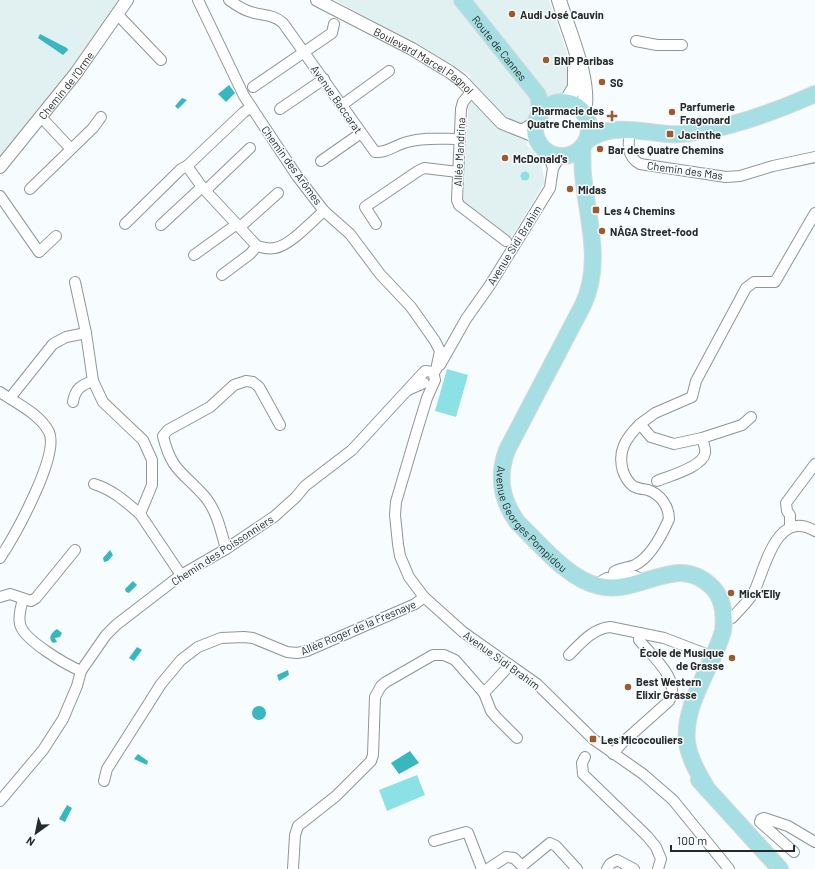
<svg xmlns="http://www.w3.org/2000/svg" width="815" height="869" font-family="Barlow,sans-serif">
<rect width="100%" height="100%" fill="#f7fdfe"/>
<g fill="#e1f1f2">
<polygon points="0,0 118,0 68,76 0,157"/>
<polygon points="335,0 549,0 567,53 571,87 531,112 527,145 540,159 545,182 511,238 463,204 470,75"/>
</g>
<g fill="#8ce1e7">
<circle cx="525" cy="176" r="4.5"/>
<polygon points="447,369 468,375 456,417 435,411"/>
<polygon points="417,775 425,795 387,811 379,790"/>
</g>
<g fill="#38b7bf">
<polygon points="40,34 67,48 68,50 63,55 38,38"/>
<polygon points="229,85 235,93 226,102 218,94"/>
<polygon points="182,98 187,100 178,109 175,106"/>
<polygon points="110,550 113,555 108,561 104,562 103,558"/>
<polygon points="133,581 137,585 129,593 126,592 125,589"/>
<path d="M57,629L62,633L60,637L55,638L57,642L53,643C47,638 52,632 57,629Z"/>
<polygon points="137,647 142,650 134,661 129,658"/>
<polygon points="288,670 289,675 279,681 277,675"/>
<circle cx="259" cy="713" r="7"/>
<polygon points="410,751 419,763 399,774 391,763"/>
<polygon points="138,754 148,761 147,765 134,759"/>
<polygon points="67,805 72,808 65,822 59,819"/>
</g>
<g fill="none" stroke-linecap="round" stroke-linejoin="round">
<g stroke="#8f9595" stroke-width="12">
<g id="minor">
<polyline points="198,0 244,96 297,176 324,211 350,234 380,274 411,307 435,341 440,351 436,370"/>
<path d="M229,0C236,5 243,10 251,12C263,16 273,14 283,23L375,152C387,153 395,145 407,142C424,137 442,139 460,139"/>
<polyline points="118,15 161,60"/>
<polyline points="636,41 657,45 682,45"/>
<polyline points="253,87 332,33 334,24"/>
<polyline points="472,91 463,102 461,109 457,200 459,205 506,241"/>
<polyline points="342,105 389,71"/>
<polyline points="280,109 324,79"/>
<polyline points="41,117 71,149"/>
<path d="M630,130C628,144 626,156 640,164L726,177L740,176L773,166L815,157"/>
<polyline points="321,161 361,133"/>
<path d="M187,166L202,187L257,246C263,248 269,249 275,248C291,245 312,221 324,211"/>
<polyline points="553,168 561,155"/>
<polyline points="30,189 93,128 101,117"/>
<polyline points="206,190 250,148"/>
<polyline points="0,196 39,252 56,236"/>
<polyline points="125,224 181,169 187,166 244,112 251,107"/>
<polyline points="376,224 365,207 418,171 424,168 458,172"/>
<polyline points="161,225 202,187"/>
<polyline points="240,227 278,193"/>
<polyline points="194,255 237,224"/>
<polyline points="222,275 250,254 257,246"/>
<polyline points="75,282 86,333 93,381 103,402 143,440 152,460 152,485 140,514 181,575"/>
<polyline points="440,365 466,319 490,285 550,188 553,168 547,150"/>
<polyline points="425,371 433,372 435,380 427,398 416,434 396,502 395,515 398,544 400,556 409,577 424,597 463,632 537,684 593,739 643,774 673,800 729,869"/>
<polyline points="408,390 424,383"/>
<path d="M0,392C16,403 40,414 49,432C60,455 14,537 0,558"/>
<polyline points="10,398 53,344 66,337 86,333"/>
<path d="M73,402C75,389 81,385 93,381"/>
<polyline points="751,417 742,425 702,438 674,444 651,437 640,424 655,413 692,397 696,381 746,288 754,282 775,282 815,213"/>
<path d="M657,481C669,476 703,467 705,453C706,449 703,442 702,438"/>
<path d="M94,484C113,490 125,501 140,514"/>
<polyline points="790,527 790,515 787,511 786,503 815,464"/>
<path d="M226,549C221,531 217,512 206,498C184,472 172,473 163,436L168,430L210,407L234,385L246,381L253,382L259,387L280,425"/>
<path d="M614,578V572C619,568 628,568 635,565C651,557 662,535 669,519C669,506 660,494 648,490C643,489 638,489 633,486C628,482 625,477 623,471C617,451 626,438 640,424"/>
<polyline points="600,587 603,580 607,578 635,576 645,581"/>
<polyline points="0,597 10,594 31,601 36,598 75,550"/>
<path d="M23,599C21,607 18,616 20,624C23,640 67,665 81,671"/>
<path d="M724,620L732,618C739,610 749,601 754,592C765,569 776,508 815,531"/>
<path d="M569,655C581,643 592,629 610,627L664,638L706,654"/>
<polyline points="484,693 510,665"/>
<path d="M613,754L622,743L669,701C682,680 651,655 639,640L640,633"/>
<polyline points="585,757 582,763 583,774 647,836 656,847 661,859 658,869"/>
<polyline points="104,781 107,769 161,684 181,660 198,647 221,638 244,637 253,638 287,652 297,653 307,651 415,604 424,597"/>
<polyline points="0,801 43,750 63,719 77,686 81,671 106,635 116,625 181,575 226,549 275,516 296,497 305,486 352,450 423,373"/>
<polyline points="434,841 466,832 468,833 482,869"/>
<polyline points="794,852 760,822 761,819 764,818 788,826 815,842"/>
<polyline points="293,869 295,835 298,826 336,796 371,761 373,755 375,697 381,686 386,682 433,655 444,655 455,660 484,693 491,711 497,718 517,738"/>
<polyline points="488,869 506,857 514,858 522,866 550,843 556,846 577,869"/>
<polyline points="607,869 610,864 617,860 634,869"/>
</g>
</g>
<g stroke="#8f9595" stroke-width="14">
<g id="tertiary">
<path id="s1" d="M317,0L412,49L450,72L461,80L502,123L537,137"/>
<polyline points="523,130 536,123"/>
<path id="s2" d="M0,167L76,73L127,0"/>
</g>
</g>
<g stroke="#8f9595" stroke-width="16">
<g id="secondary">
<path d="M559,0C569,33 591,80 584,113"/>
<polyline points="566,102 575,87 575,67"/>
</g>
</g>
<g stroke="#d8d9d9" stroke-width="18">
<g id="primary">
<path id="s3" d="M462,0L538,95L541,113"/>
<circle cx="562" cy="129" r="27"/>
<path d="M586,141C613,122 639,132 669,134C680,135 692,133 702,131C739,125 781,109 815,94"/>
<path id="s4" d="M582,147C583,156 582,165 583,174C587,218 603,263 583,305L507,450C497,477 501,500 518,523C540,544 569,580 599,586C640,596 676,552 711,586C724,598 725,615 723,631C713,667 683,703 687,742C689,758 698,773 706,787"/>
<polyline points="699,780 780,869"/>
</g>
</g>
<use href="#minor" stroke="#fff" stroke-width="10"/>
<use href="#tertiary" stroke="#fff" stroke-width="12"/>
<use href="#secondary" stroke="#fff" stroke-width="14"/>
<use href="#primary" stroke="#a5dfe3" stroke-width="16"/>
</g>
<g fill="#9e5a2d" stroke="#f7fdfe" stroke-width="1.5">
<circle cx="512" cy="14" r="4"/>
<circle cx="546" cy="60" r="4"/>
<circle cx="602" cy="82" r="4"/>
<circle cx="672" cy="112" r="4"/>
<path d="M610 110h4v4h4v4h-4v4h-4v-4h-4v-4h4z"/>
<rect x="666" y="130" width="8" height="8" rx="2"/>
<circle cx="600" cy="149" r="4"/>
<circle cx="505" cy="158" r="4"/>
<circle cx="570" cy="189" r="4"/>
<rect x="592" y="206" width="8" height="8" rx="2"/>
<circle cx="602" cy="231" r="4"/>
<circle cx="731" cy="593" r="4"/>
<circle cx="732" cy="658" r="4"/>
<circle cx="628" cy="687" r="4"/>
<rect x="589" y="735" width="8" height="8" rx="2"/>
</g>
<g text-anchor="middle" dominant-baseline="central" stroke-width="3" stroke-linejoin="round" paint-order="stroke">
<g font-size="11" font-weight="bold" fill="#282a2a" stroke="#f7fdfe" text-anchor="start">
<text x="520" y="14">Audi José Cauvin</text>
<text x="554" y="60">BNP Paribas</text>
<text x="610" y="82">SG</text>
<text x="680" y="106">Parfumerie<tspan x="680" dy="13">Fragonard</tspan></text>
<text x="604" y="110" text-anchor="end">Pharmacie des<tspan x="604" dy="13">Quatre Chemins</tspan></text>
<text x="678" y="134">Jacinthe</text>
<text x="608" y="149">Bar des Quatre Chemins</text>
<text x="513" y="158">McDonald's</text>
<text x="578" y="189">Midas</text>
<text x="604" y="210">Les 4 Chemins</text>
<text x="610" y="231">NÂGA Street-food</text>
<text x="739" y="593">Mick'Elly</text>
<text x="724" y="652" text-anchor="end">École de Musique<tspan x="724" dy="13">de Grasse</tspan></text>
<text x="636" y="681">Best Western<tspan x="636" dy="13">Elixir Grasse</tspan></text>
<text x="601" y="739">Les Micocouliers</text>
</g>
<g font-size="11" fill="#282a2a" stroke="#f7fdfe">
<text stroke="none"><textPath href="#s3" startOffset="61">Route de Cannes</textPath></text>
<text stroke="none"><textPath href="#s1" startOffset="123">Boulevard Marcel Pagnol</textPath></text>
<text stroke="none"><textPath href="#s2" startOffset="105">Chemin de l'Orme</textPath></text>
<text transform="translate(337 99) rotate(55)">Avenue Baccarat</text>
<text transform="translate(459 152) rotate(-87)">Allée Mandrina</text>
<text transform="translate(292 165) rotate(54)">Chemin des Arômes</text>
<text transform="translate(685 170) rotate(8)">Chemin des Mas</text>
<text transform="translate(514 245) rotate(-58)">Avenue Sidi Brahim</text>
<text stroke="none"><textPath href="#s4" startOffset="404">Avenue Georges Pompidou</textPath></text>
<text transform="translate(222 550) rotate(-33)">Chemin des Poissonniers</text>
<text transform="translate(358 627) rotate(-23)">Allée Roger de la Fresnaye</text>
<text transform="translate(502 660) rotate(36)">Avenue Sidi Brahim</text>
</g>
</g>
<g transform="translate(36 833) rotate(213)" stroke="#f7fdfe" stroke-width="3" paint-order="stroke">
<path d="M0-3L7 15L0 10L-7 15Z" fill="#282a2a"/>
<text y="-6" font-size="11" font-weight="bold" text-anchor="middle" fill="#282a2a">N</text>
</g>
<path d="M671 845v6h123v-6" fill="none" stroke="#282a2a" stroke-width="2"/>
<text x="677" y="845" font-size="12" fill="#282a2a" stroke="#f7fdfe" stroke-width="3" paint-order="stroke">100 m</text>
</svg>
